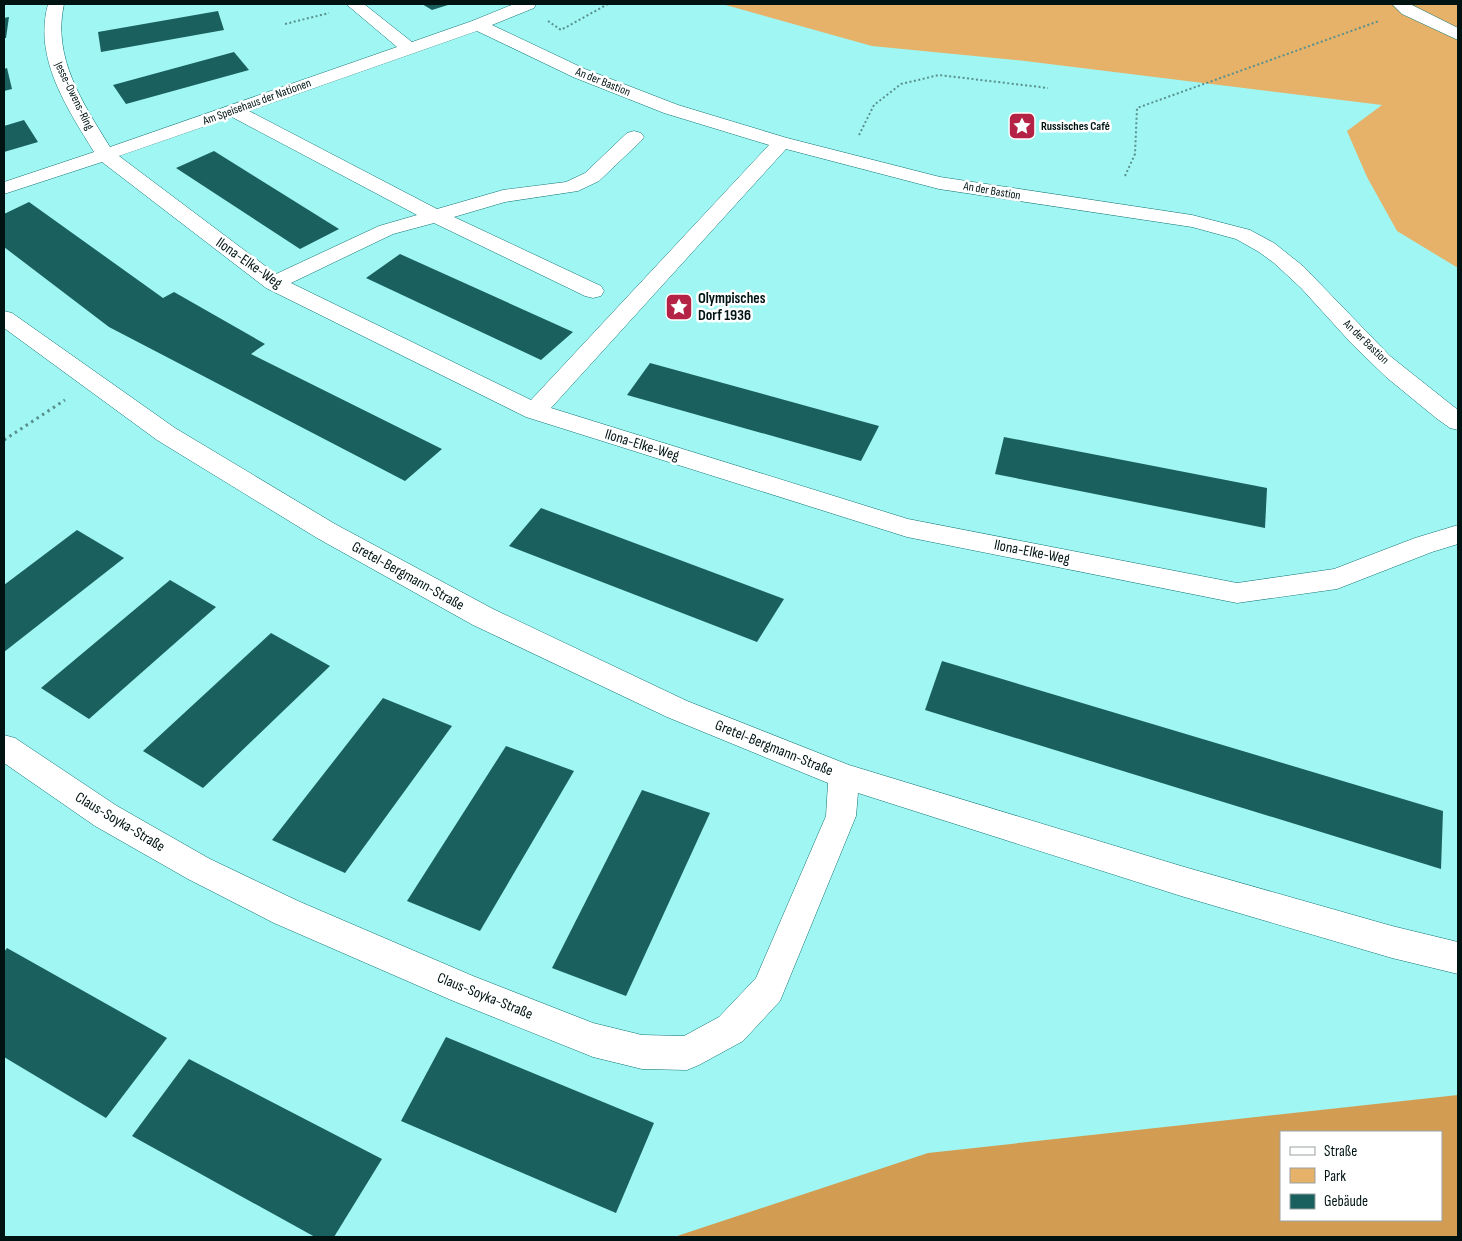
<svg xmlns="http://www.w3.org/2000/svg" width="1462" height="1241" font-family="'Sofia Sans Condensed',sans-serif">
<rect width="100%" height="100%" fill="#a0f6f3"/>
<polygon fill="#e6b26a" points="722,4 1458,4 1458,268 1397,231 1367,177 1347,131 1382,105 1025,61 872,46"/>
<path fill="#d29d52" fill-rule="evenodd" d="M1458,1095V1237H674L928,1153ZM1281,1132H1441V1220H1281Z"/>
<g fill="#1a605f">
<polygon points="422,4 451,4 432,10"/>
<polygon points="218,11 224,30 101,52 98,32"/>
<polygon points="9,17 6,38 4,38 4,18"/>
<polygon points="234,52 249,70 126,104 113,85"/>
<polygon points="7,68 12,89 4,91 4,69"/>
<polygon points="24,120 38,142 4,152 4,126"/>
<polygon points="214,151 339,229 300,249 176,168"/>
<polygon points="29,202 163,298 174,292 265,344 251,354 442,449 405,481 109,327 4,247 4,214"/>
<polygon points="400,254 573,332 541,360 366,278"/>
<polygon points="650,363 879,426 861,461 627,395"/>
<polygon points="1004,437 1267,488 1265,528 995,474"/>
<polygon points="541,508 784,599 757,642 509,546"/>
<polygon points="77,530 124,558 4,652 4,585"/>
<polygon points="170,580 216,607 89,719 41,688"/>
<polygon points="271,633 330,666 203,788 143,751"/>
<polygon points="942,661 1443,811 1441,869 925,710"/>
<polygon points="383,698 452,726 345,873 272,840"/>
<polygon points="506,746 574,771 480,931 407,901"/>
<polygon points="642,790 710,813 626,996 552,968"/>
<polygon points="7,948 167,1038 106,1118 4,1057 4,952"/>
<polygon points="446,1037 654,1123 616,1213 401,1121"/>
<polygon points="189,1059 382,1159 334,1237 315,1237 132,1136"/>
</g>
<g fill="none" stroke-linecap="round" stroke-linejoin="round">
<g stroke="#0e7372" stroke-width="1">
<g id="minor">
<path d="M48,4H64C52,58 83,103 110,147L397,47L346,4H364L412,42L472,21L514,4H536L534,8L492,25L585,69L678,105L787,138L940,177L1192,215L1250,230L1274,243L1303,266L1390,356L1458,410V430L1450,428L1436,418L1386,377L1351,343L1301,288L1274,263L1259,252L1236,239L1192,227L939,189L786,149L551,408L908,519L1237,583L1334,569L1415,538L1458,525V544L1432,552L1337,589L1237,603L907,537L526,417L266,288L102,162L4,194V182L94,152C67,108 33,58 48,4ZM477,31L573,77L664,113L769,145L531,400L291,283L393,234L434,223L585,296L593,298L601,296L604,291L601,286L454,217L505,202L578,191L599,181L641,141L644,137L641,133L634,131L627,133L585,173L566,182L503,190L437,209L249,111ZM232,117L402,207L417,215L379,226L276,274L119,156Z"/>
<polygon points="1392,4 1410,4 1458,28 1458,40 1402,14"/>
<polygon points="4,311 12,313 175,428 335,524 493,609 687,701 849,765 1181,866 1392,926 1458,942 1458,974 1392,958 1181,896 858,793 856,816 780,1001 743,1041 699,1065 687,1070 642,1069 593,1057 451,1000 274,923 188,879 95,826 4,763 4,735 15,738 117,806 210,859 298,901 473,976 593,1023 642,1035 684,1036 719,1017 756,978 826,816 828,783 667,717 473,625 317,538 157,440 4,328"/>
</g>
</g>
<g stroke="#58908e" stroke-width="2" stroke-dasharray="2 2.5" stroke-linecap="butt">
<polyline points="548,21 561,30 608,4"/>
<polyline points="285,24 329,13"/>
<polyline points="859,135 874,105 901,84 939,75 1048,88"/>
<polyline points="1125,176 1135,154 1137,108 1379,21"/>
</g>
<polyline stroke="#58908e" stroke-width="3" stroke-dasharray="2.5 4" stroke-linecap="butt" points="4,440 65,400"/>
<use href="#minor" fill="#fff" fill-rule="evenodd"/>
</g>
<defs>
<g id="sight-square" transform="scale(1.4375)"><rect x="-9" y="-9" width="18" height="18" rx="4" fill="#b42346" stroke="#fff"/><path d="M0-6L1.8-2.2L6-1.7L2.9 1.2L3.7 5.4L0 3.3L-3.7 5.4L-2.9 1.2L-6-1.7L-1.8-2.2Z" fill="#fff"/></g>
</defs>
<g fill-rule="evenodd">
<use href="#sight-square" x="1022" y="126"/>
<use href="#sight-square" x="679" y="307"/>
</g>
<g text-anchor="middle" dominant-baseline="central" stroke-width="5" stroke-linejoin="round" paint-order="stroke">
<g font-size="12" fill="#001313" stroke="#fff">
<text transform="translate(603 82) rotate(22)">An der Bastion</text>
<text transform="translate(74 96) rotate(64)">Jesse-Owens-Ring</text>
<text transform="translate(257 102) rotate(-20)">Am Speisehaus der Nationen</text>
<text transform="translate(992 191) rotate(10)">An der Bastion</text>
<text transform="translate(1366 342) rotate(44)">An der Bastion</text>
</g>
<g font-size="12" font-weight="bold" fill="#001313" stroke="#fff" text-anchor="start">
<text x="1041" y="126">Russisches Café</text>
</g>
<g font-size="15" fill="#001313" stroke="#fff">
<text transform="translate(249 263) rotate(35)">Ilona-Elke-Weg</text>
<text transform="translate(642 445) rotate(17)">Ilona-Elke-Weg</text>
<text transform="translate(1032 552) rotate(11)">Ilona-Elke-Weg</text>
<text transform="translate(408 576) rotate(29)">Gretel-Bergmann-Straße</text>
<text transform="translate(774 748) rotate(22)">Gretel-Bergmann-Straße</text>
<text transform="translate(120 822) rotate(31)">Claus-Soyka-Straße</text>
<text transform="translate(485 996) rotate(22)">Claus-Soyka-Straße</text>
</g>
<g font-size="15" font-weight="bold" fill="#001313" stroke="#fff" text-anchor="start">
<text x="698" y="298">Olympisches<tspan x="698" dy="17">Dorf 1936</tspan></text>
</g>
</g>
<rect width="1462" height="1241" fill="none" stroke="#001313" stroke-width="10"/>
<rect x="1280" y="1131" width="162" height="90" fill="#ffffff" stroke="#99a1a1"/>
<rect x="1290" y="1147" width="25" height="8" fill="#ffffff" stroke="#99a1a1"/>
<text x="1324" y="1156" font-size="15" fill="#001313">Straße</text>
<rect x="1290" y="1168" width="25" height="15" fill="#e6b26a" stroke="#99a1a1"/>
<text x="1324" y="1181" font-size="15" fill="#001313">Park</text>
<rect x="1290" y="1194" width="25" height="15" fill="#1a605f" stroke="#99a1a1"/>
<text x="1324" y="1206" font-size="15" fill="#001313">Gebäude</text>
</svg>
